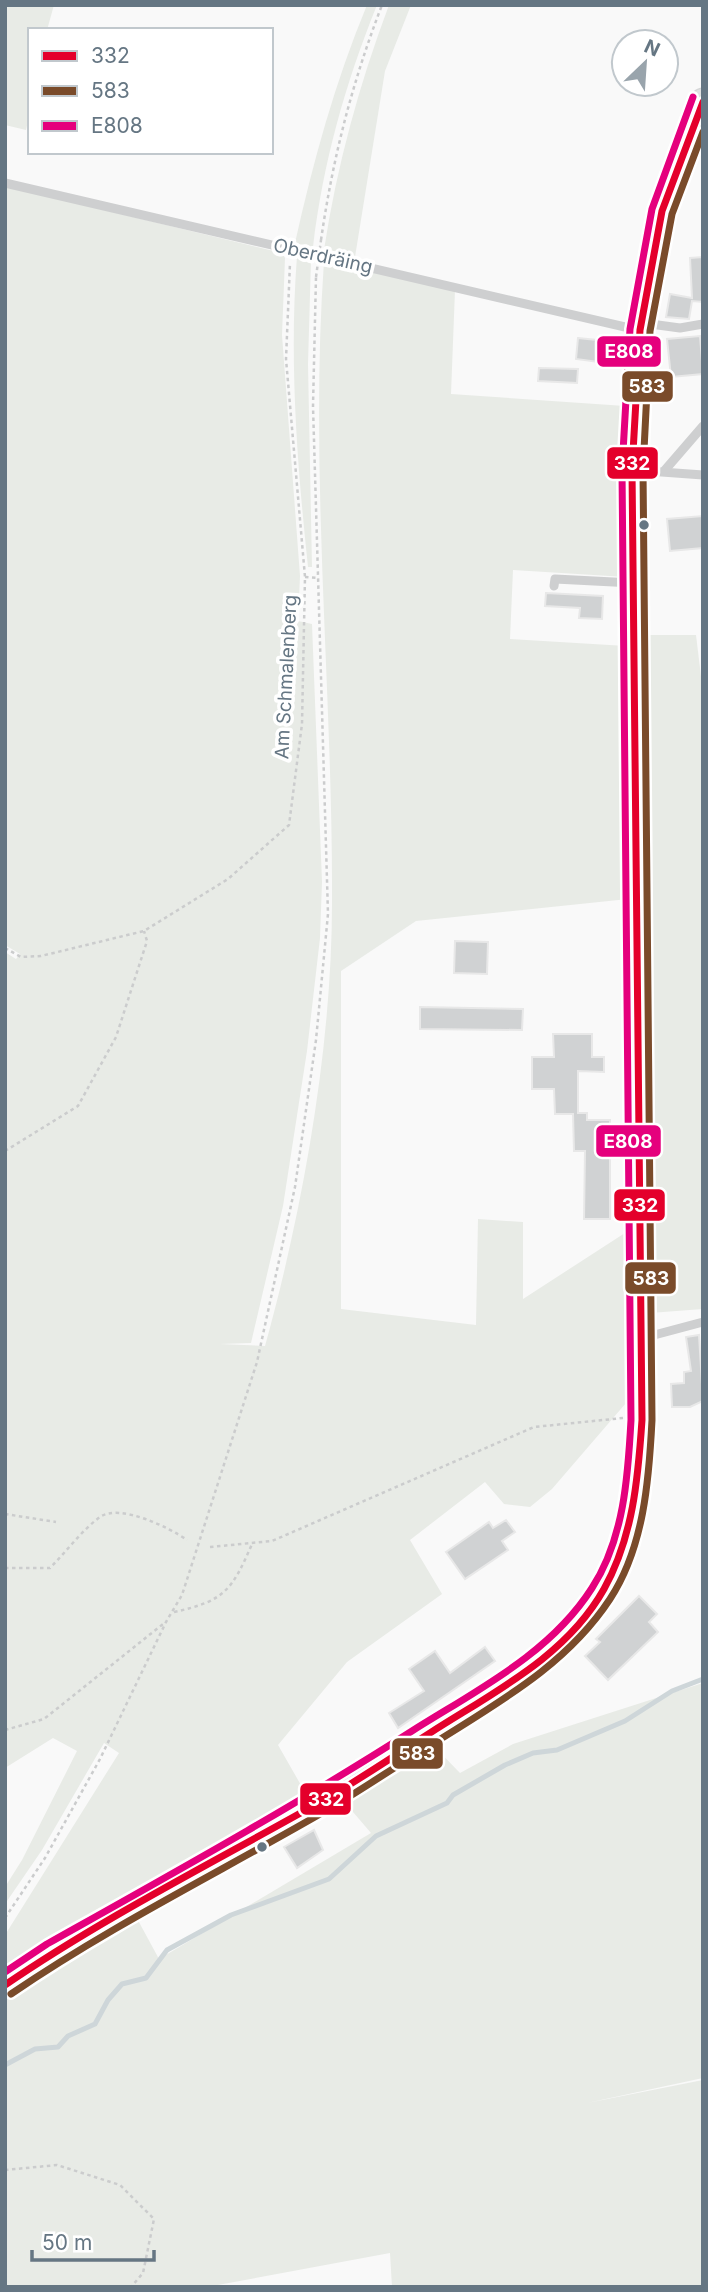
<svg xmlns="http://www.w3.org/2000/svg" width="708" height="2292" font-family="Inter,sans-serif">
<rect width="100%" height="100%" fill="#f9f9f9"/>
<g fill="#e8ebe6">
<polygon points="5,5 54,5 47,30 30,30 30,112 26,130 5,125"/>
<path d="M367,5H377C345,84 323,163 313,247L295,243C313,162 335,82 367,5Z"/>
<path d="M389,5H411L385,71L355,257L324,250C337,165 359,85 389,5Z"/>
<path d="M5,186L282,253L285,258L282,335L300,576L298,621L312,624L322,882L320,938L307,1051L283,1206L251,1343L220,1344L265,1346C303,1209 332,1046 332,903C333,689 309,475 324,261L455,290L451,394L625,406L626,577L513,570L510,639L626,646L628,899L416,921L341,971V1309L476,1325L478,1219L523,1222V1299L628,1231L626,1403L552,1489L530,1507L504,1504L485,1482L410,1540L442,1594L347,1662L278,1745L306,1794L127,1900L159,1959L371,1833L341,1798L429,1741L460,1773L513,1744L703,1683V2078L587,2103L703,2080V2287H392L390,2253L207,2287H5V1935L119,1753L104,1743L42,1850L5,1904V1887L22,1860L77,1751L53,1738L5,1768V952L16,959L20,954L5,945Z"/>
<path d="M297,256L311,260L308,364L312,567H308C297,463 289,360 297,256Z"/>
<polygon points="643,635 696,635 703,693 703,1309 650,1313"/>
</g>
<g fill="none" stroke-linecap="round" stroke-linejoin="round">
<polyline stroke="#ced6d9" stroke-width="5" points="5,2065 35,2049 58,2047 68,2036 95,2024 108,2000 122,1984 146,1978 167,1950 231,1915 329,1879 376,1836 447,1803 453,1795 505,1765 533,1753 557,1750 625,1721 672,1691 703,1679"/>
</g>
<g fill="#d0d2d3" stroke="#e8e8e8" stroke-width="2">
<polygon points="703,257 703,302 692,301 689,319 666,317 670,294 692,298 690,258"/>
<polygon points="700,336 703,374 671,377 667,339"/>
<polygon points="578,338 616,342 613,364 576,359"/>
<polygon points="539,368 578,369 577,383 538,381"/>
<polygon points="703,516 703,548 670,551 667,519"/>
<polygon points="546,593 603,596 602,619 579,618 580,608 545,606"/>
<polygon points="455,941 488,942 487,974 454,973"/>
<polygon points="420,1007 523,1009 522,1030 420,1029"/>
<polygon points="553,1034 592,1034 592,1057 604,1057 604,1072 578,1071 578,1113 587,1113 587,1120 610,1120 610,1219 584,1219 585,1151 574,1151 573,1114 555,1114 554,1089 532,1089 532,1057 554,1057"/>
<polygon points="699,1335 703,1401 690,1407 672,1407 671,1384 684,1383 684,1372 691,1371 686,1337"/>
<polygon points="506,1520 515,1532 502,1541 508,1550 465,1579 446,1552 489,1522 493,1528"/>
<polygon points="639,1596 657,1614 649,1622 658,1632 608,1680 585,1656 600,1642 596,1639"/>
<polygon points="485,1647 495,1661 398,1728 389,1713 424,1691 409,1669 435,1651 450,1673"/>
<polygon points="314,1830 323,1850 297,1868 284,1847"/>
</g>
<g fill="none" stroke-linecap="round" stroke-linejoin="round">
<g stroke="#d5d6d7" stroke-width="27">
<path id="secondary" d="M5,1985L52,1953L325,1799L526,1672C621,1602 636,1532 642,1420L632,470L640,330L662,211L703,101"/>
</g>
<g stroke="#cbcccd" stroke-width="2.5" stroke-dasharray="3.5 3.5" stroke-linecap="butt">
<path d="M321,240C333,157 352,83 382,5"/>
<polyline points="305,577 318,578"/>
<polyline points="5,948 21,957 41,956 144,931 228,879 289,825 302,724 305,577 286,359 290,263"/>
<polyline points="5,1151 78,1106 116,1037 147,941 144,931"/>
<polyline points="5,1514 56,1522"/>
<polyline points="210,1547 272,1541 534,1427 623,1418"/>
<path d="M5,1568H50C66,1552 82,1530 100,1517C120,1503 170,1528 187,1540"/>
<path d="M174,1612C225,1601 232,1590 252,1544"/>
<polyline points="5,1730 44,1719 163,1624"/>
<polyline points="5,1918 45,1858 100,1759 166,1622 182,1595 257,1362 295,1187 316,1040 328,914 313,406 316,277"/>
<polyline points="5,2170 57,2165 120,2185 154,2219 143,2273 131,2287"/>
</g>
<g stroke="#cecfd0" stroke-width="9">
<polyline points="5,183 638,330"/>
<polyline points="643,323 680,328 703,324"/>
<polyline points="634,470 703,475"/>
<polyline points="665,470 703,426"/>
<polyline points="554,586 555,579 633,583"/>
<polyline points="643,1338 703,1322"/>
</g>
<use href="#secondary" stroke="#e1e2e2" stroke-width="24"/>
<polyline stroke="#cbcccd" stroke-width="2.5" stroke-dasharray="3.5 3.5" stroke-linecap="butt" points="316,277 321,240"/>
<g stroke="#fff" stroke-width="12">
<path id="bus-1" d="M5,1985C106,1916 216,1861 322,1801C359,1780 394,1756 430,1733C492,1693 566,1657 604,1589C633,1537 638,1479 642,1420L632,470L640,330L662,211L703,102"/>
</g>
<g stroke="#fff" stroke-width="12">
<path id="bus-2" d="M11,1994C112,1925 222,1871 327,1810C363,1789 396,1766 431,1745C497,1703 566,1666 610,1599C644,1547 649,1480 652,1420L643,470L650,331L672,214L703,132"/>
</g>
<g stroke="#fff" stroke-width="12">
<path id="bus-3" d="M5,1972L47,1944C170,1875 293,1807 412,1731C477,1690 550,1654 592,1588C624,1539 628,1476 631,1420L622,470L630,329L652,209L693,97"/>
</g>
<use href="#bus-1" stroke="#e4002b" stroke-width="7"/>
<use href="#bus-2" stroke="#7a4b2a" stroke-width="7"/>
<use href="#bus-3" stroke="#e5007d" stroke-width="7"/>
</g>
<g fill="#657683" stroke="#fff" stroke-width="2.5">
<circle cx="644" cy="525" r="6"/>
<circle cx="262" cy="1847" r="6"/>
</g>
<g text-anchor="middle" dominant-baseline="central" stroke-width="7" stroke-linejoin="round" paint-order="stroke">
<g font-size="19" fill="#657683" stroke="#fff">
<text transform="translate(323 256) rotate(13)">Oberdräing</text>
<text transform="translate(286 677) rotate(-87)">Am Schmalenberg</text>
</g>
</g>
<g stroke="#fff" stroke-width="2.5">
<rect x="596" y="335" width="66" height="33" rx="7" fill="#e5007d"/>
<rect x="621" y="370" width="53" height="33" rx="7" fill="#7a4b2a"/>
<rect x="606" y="446" width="53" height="34" rx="7" fill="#e4002b"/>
<rect x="595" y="1124" width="67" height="34" rx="7" fill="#e5007d"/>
<rect x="613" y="1188" width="53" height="34" rx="7" fill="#e4002b"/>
<rect x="624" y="1261" width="53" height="34" rx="7" fill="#7a4b2a"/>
<rect x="391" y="1737" width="53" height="33" rx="7" fill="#7a4b2a"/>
<rect x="299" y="1782" width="53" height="34" rx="7" fill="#e4002b"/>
</g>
<g font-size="19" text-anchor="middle" font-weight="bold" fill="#fff">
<text x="629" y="358">E808</text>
<text x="647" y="393">583</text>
<text x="632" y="470">332</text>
<text x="628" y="1148">E808</text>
<text x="640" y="1212">332</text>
<text x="651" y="1285">583</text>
<text x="417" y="1760">583</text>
<text x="326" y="1806">332</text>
</g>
<rect width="708" height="2292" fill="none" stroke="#657683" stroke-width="14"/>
<rect x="28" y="28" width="245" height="126" fill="#ffffff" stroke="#c1c8cd" stroke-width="2"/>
<rect x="42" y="51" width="35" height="10" fill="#e4002b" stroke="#c1c8cd" stroke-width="2"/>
<text x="91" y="63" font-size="21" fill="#657683">332</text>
<rect x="42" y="86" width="35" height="10" fill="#7a4b2a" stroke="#c1c8cd" stroke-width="2"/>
<text x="91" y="98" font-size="21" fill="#657683">583</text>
<rect x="42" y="121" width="35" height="10" fill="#e5007d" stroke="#c1c8cd" stroke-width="2"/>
<text x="91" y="133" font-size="21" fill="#657683">E808</text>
<g transform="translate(645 63) rotate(25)"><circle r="33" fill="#ffffff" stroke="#c1c8cd" stroke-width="2"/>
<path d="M0-5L12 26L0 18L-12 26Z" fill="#99a4ac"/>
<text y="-10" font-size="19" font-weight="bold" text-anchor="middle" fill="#657683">N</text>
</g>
<path d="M32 2250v10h122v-10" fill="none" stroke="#657683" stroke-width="3.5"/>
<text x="42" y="2250" font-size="21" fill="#657683" stroke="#ffffff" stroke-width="5" paint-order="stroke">50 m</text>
</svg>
